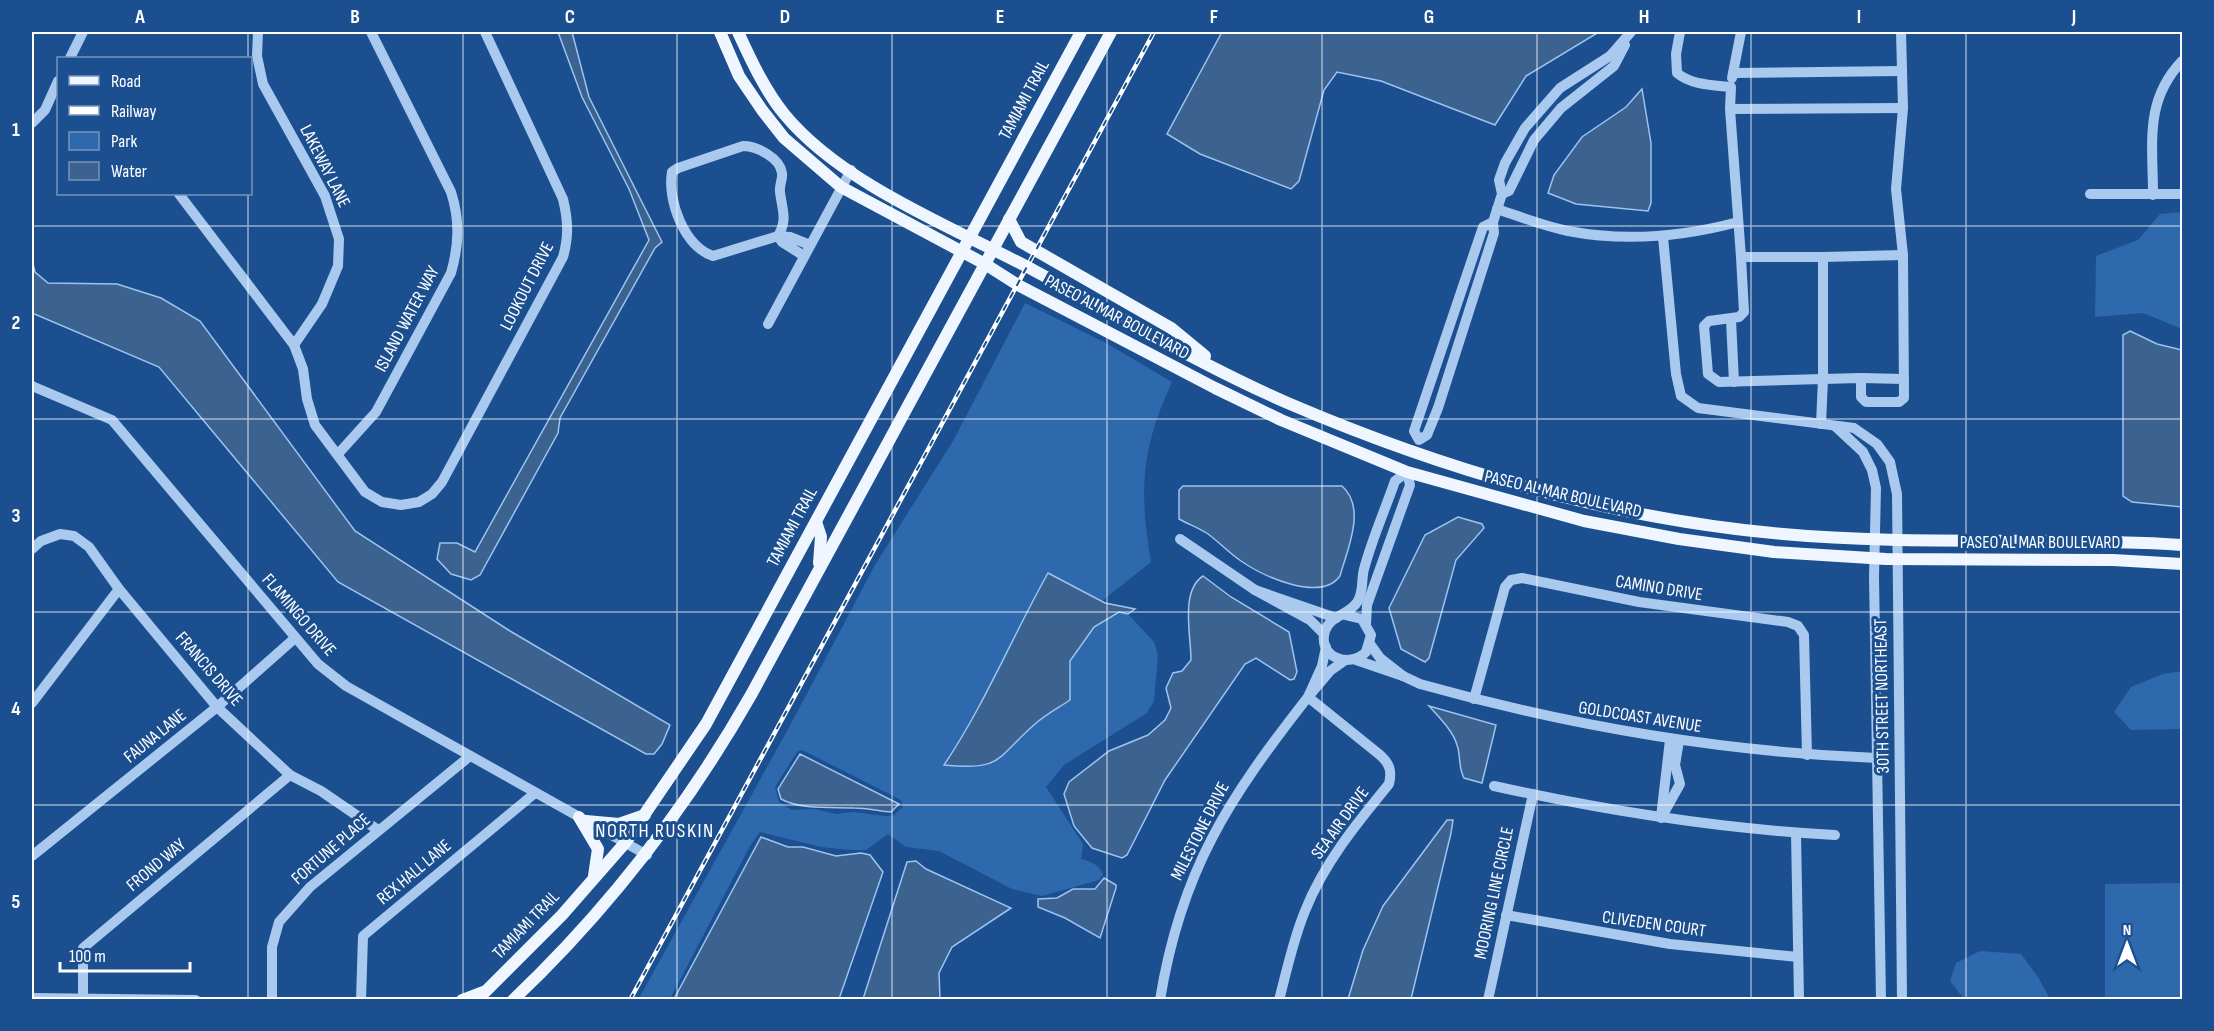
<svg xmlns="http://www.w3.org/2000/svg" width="2214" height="1031" font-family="'Sofia Sans Condensed',sans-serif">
<rect width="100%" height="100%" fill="#1b4f8f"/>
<g fill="#2e69ad" fill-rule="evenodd">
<polygon points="2182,212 2182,329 2143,313 2095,317 2096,256 2138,240 2160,214"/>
<path d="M1025,303L1106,343L1172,382C1141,449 1139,490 1151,562L1102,601L1048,573C1012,637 985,704 944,764C998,775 1001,754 1035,724C1045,715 1058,708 1070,700V661L1094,627L1119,612H1126L1154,642L1158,655L1154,701L1147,713L1064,765L1046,787L1083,844L1081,859C1092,862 1098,864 1103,874L1099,880L1042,896L1012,889L939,851L906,847L888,834L866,850H849L821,847L760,832L750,846L670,999L638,1000L793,720L875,565L953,441ZM802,750L901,800L903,807L894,815L886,816L853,812L836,814L815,809L792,810L779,802L775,787L797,752Z"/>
<polygon points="2182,671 2182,729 2131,730 2114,712 2131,687 2163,674"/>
<polygon points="2182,883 2182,999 2105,999 2105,884"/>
<polygon points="1980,951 2021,954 2038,977 2050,999 1964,999 1950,981 1956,963"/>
</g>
<g fill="#3c6290" stroke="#9cc4f0" stroke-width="1.5">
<polygon points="558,32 572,32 589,97 662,242 655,248 560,418 558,433 480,575 471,580 451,574 437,559 440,543 457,543 475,552 649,240 629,189 582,97"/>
<polygon points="1222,32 1599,32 1526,76 1495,125 1381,81 1337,72 1324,90 1299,181 1291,189 1200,154 1167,134"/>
<polygon points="1642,89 1651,143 1651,203 1648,211 1576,204 1548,193 1554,175 1582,137 1626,107"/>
<polygon points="32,260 35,272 48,283 117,284 161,298 200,321 355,531 510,631 670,725 662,744 654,754 646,754 338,582 159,367 32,313"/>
<polygon points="2130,331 2157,344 2182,350 2182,507 2132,502 2123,496 2123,335"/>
<path d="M1183,486H1342C1367,508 1347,550 1340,576C1320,603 1263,576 1241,561C1229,553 1219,542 1208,534C1199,528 1188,524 1179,519V490Z"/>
<polygon points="1458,517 1482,524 1484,528 1456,560 1429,658 1425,662 1401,649 1389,608 1425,535"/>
<path d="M1048,573L1105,603L1135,609L1128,614L1119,612L1094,627L1070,661V700C1058,708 1045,715 1035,724C996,758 1003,771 944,765C985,704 1012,637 1048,573Z"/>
<path d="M1203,576L1231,597L1289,632L1297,672L1294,679L1290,680L1256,658L1245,664L1165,780L1127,855L1122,858L1092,848L1074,826L1064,794L1069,782L1109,751L1148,735L1165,720L1171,708L1166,688L1173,673L1182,671L1191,660C1191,635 1180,591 1203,576Z"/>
<path d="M1429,706L1496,725L1482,783L1464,778C1458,767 1461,756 1457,745C1453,731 1439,717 1429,706Z"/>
<path d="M800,754L899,804L891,812C879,811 867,808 854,808C832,807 801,810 781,799L778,789Z"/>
<polygon points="1447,820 1453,820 1451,833 1411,999 1348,999 1363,950 1383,906"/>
<polygon points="761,837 788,847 803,847 836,856 861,853 870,855 883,872 839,999 674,999"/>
<polygon points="916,861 926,869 1011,908 952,947 939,973 940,999 863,999 907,862"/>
<polygon points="1104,878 1116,885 1116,888 1100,938 1065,918 1038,907 1038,899 1057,898 1073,889 1095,889"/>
</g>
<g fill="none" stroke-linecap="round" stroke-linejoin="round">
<g stroke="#a9c9ee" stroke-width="10">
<polyline points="258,32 257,56 263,84 325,196 339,239 338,266 322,304 294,345"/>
<path d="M1680,32L1676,54L1677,73C1691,85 1713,85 1731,87L1730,109L1741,257H1823V379L1861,378V397L1866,402H1899L1904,398L1903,255L1896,189L1903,108L1901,32"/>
<polyline points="70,58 83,32"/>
<polyline points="1733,73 1902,71"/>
<polyline points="1732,78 1741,32"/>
<polyline points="1730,109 1903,108"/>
<polyline points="32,123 45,110 58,81"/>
<path d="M743,146C757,146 780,158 782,173C783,179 779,185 780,192C782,210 788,219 778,236L713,256C684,246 667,200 672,172L678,168Z"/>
<path d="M179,194L294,345L303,369L307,399L315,425L365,492L382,502L401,505L419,502L432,494L442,482L563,257C569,236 568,220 563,199L485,32"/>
<polyline points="1502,194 1509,191 1534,140 1561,108 1614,66 1625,45"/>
<polyline points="2090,194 2182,194"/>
<path d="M2153,195C2153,143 2144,101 2182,61"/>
<path d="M1497,209C1521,217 1544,226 1568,231C1626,242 1682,237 1738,222"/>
<polygon points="1493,222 1494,233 1438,408 1427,435 1419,440 1414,431 1483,227"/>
<polyline points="1493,222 1502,194 1499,180 1505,163 1525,128 1560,88 1610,56 1631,32"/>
<polyline points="1663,237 1676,374 1681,396 1698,408 1854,428 1877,444 1890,462 1897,494 1902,1000"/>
<polyline points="804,256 782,242 778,236 790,237 810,245"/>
<polyline points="1741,257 1744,312 1739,317 1709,321 1704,326 1708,374 1719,382 1823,379 1821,424"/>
<polyline points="1823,257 1903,255"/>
<polyline points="1731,320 1734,382"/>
<polyline points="768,324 851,170"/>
<polyline points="1861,378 1904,379"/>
<polyline points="32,386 112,420 318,664 346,686 647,855"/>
<polyline points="1835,426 1863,452 1872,470 1876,488 1874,577 1881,1000"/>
<path d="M338,454L376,412L451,273C459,245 460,220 451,192L371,32"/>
<polyline points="1180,539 1255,590"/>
<polyline points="32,549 41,541 60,534 74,536 89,547 119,589 217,707 290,775 321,791 378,830"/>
<path d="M1345,615L1362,619L1371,635L1366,652C1349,669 1317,657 1325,631C1330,615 1350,615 1358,601C1364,590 1361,580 1364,569C1372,539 1385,510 1395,481L1407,472"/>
<polyline points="1366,624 1367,605 1410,485 1407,472"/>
<polyline points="1324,634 1310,620 1255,590 1336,618"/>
<polyline points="1326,647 1322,666 1308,697 1330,671 1344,661"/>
<polyline points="1356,660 1403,676 1380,658 1370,644"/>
<path d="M1403,676L1420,684C1570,726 1721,752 1877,758"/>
<polyline points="1474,699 1505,587 1511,580 1522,578 1639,602 1788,622 1798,626 1804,635 1807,755"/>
<polyline points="32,703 119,589"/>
<path d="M1494,786C1607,811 1720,829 1835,835"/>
<polyline points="1661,817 1670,740"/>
<polyline points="1661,818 1680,784 1675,765 1679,741"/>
<polyline points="1796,833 1799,1000"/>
<polyline points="32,856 217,707 295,638"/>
<polyline points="1506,915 1670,944 1798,957"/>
<polyline points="32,998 196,1000"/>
<polyline points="83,1000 83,948 290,775"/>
<polyline points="272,1000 272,947 279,922 310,887 470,756"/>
<polyline points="361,1000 363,936 535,793"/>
<path d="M1160,1000C1181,870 1229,798 1308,697L1380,755C1390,764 1392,771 1389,784C1357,823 1324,863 1305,911C1293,940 1287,970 1279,1000"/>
<polyline points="1488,1000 1533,794"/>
</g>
<g stroke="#f0f6ff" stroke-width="12">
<polyline points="720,32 739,76 762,110 784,138 841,187 985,264 1018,285 1215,388 1281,420 1407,472 1584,521 1679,539 1774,552 1886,559 2113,560 2182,564"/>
<path d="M738,32C751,60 765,91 785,115C843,185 955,228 1035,271C1119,316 1202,366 1290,404C1447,471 1612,519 1783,534C1916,546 2049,536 2182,545"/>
<polyline points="1009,219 1021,242 1171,328 1205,356"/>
<polyline points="816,522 821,537 819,563"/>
<polyline points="579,817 598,849 594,876"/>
<polyline points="586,821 619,824 645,815"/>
<polyline points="462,1000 483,992"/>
<polyline points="477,1000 562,915 625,843 706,724 1081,32"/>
<path d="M513,1000C609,909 686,809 751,695L1111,32"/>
</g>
<g stroke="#fff" stroke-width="4.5">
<polyline id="rail" points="630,1000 1154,32"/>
</g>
<use href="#rail" stroke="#1b4f8f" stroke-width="2" stroke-dasharray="7" stroke-linecap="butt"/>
</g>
<path fill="none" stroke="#fff" stroke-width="1.5" stroke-opacity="0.55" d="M248,32V58M463,32V1000M677,32V1000M892,32V1000M1107,32V1000M1322,32V1000M1537,32V1000M1751,32V1000M1966,32V1000M248,194V1000M32,226H2182M32,419H2182M32,612H2182M32,805H2182"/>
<g text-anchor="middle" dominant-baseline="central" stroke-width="6" stroke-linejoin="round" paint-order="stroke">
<g font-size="18" fill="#fff" stroke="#1b4f8f">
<text transform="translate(1024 100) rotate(-62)">TAMIAMI TRAIL</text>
<text transform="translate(325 166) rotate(63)">LAKEWAY LANE</text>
<text transform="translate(527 286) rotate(-63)">LOOKOUT DRIVE</text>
<text transform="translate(1117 317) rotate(28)">PASEO AL MAR BOULEVARD</text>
<text transform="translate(407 319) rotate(-62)">ISLAND WATER WAY</text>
<text transform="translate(1563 494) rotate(13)">PASEO AL MAR BOULEVARD</text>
<text transform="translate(792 527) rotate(-62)">TAMIAMI TRAIL</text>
<text x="2040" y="542">PASEO AL MAR BOULEVARD</text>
<text transform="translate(1659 588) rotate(9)">CAMINO DRIVE</text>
<text transform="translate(299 615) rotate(49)">FLAMINGO DRIVE</text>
<text transform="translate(209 669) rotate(49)">FRANCIS DRIVE</text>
<text transform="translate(1882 696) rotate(-91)">30TH STREET NORTHEAST</text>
<text transform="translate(1640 717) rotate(9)">GOLDCOAST AVENUE</text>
<text transform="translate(155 736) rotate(-39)">FAUNA LANE</text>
<text transform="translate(1340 823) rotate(-54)">SEA AIR DRIVE</text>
<text transform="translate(1200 831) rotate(-63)">MILESTONE DRIVE</text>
<text transform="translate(331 849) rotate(-41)">FORTUNE PLACE</text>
<text transform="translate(156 865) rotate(-40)">FROND WAY</text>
<text transform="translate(414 872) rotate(-40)">REX HALL LANE</text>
<text transform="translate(1494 893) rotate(-78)">MOORING LINE CIRCLE</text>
<text transform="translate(1654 924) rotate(8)">CLIVEDEN COURT</text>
<text transform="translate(526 925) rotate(-46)">TAMIAMI TRAIL</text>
</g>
<g font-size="20" letter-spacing="1.5" fill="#fff" stroke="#1b4f8f">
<text x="655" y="831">NORTH RUSKIN</text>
</g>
</g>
<rect width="2214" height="1031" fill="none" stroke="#1b4f8f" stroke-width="66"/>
<rect x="57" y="57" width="195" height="138" fill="#1b4f8f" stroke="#7695bc" stroke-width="1.5"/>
<rect x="69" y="76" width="30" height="9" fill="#f0f6ff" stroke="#7695bc" stroke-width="1.5"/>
<text x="111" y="87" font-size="18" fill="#ffffff">Road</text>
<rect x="69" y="106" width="30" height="9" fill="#ffffff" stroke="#7695bc" stroke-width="1.5"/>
<text x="111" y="117" font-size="18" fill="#ffffff">Railway</text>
<rect x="69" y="132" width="30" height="18" fill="#2e69ad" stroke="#7695bc" stroke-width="1.5"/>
<text x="111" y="147" font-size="18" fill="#ffffff">Park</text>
<rect x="69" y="162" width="30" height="18" fill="#3c6290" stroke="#7695bc" stroke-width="1.5"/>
<text x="111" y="177" font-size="18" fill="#ffffff">Water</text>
<g transform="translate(2127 944)" stroke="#1b4f8f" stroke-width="4.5" paint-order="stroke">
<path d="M0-4.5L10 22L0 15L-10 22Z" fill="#ffffff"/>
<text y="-9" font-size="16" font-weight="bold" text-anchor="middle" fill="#ffffff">N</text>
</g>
<path d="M60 962v9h130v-9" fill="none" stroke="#ffffff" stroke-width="3"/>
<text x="69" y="962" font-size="18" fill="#ffffff" stroke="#1b4f8f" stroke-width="4.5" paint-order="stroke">100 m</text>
<rect x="33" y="33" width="2148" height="965" fill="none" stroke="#fff" stroke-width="2"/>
<g font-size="20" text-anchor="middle" font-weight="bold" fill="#fff">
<text x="140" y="23">A</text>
<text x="355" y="23">B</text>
<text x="570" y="23">C</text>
<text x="785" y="23">D</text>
<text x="1000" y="23">E</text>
<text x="1214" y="23">F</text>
<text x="1429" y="23">G</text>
<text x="1644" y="23">H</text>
<text x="1859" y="23">I</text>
<text x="2074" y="23">J</text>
<text x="16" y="136">1</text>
<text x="16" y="329">2</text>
<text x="16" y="522">3</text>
<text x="16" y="715">4</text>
<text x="16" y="908">5</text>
</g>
</svg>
